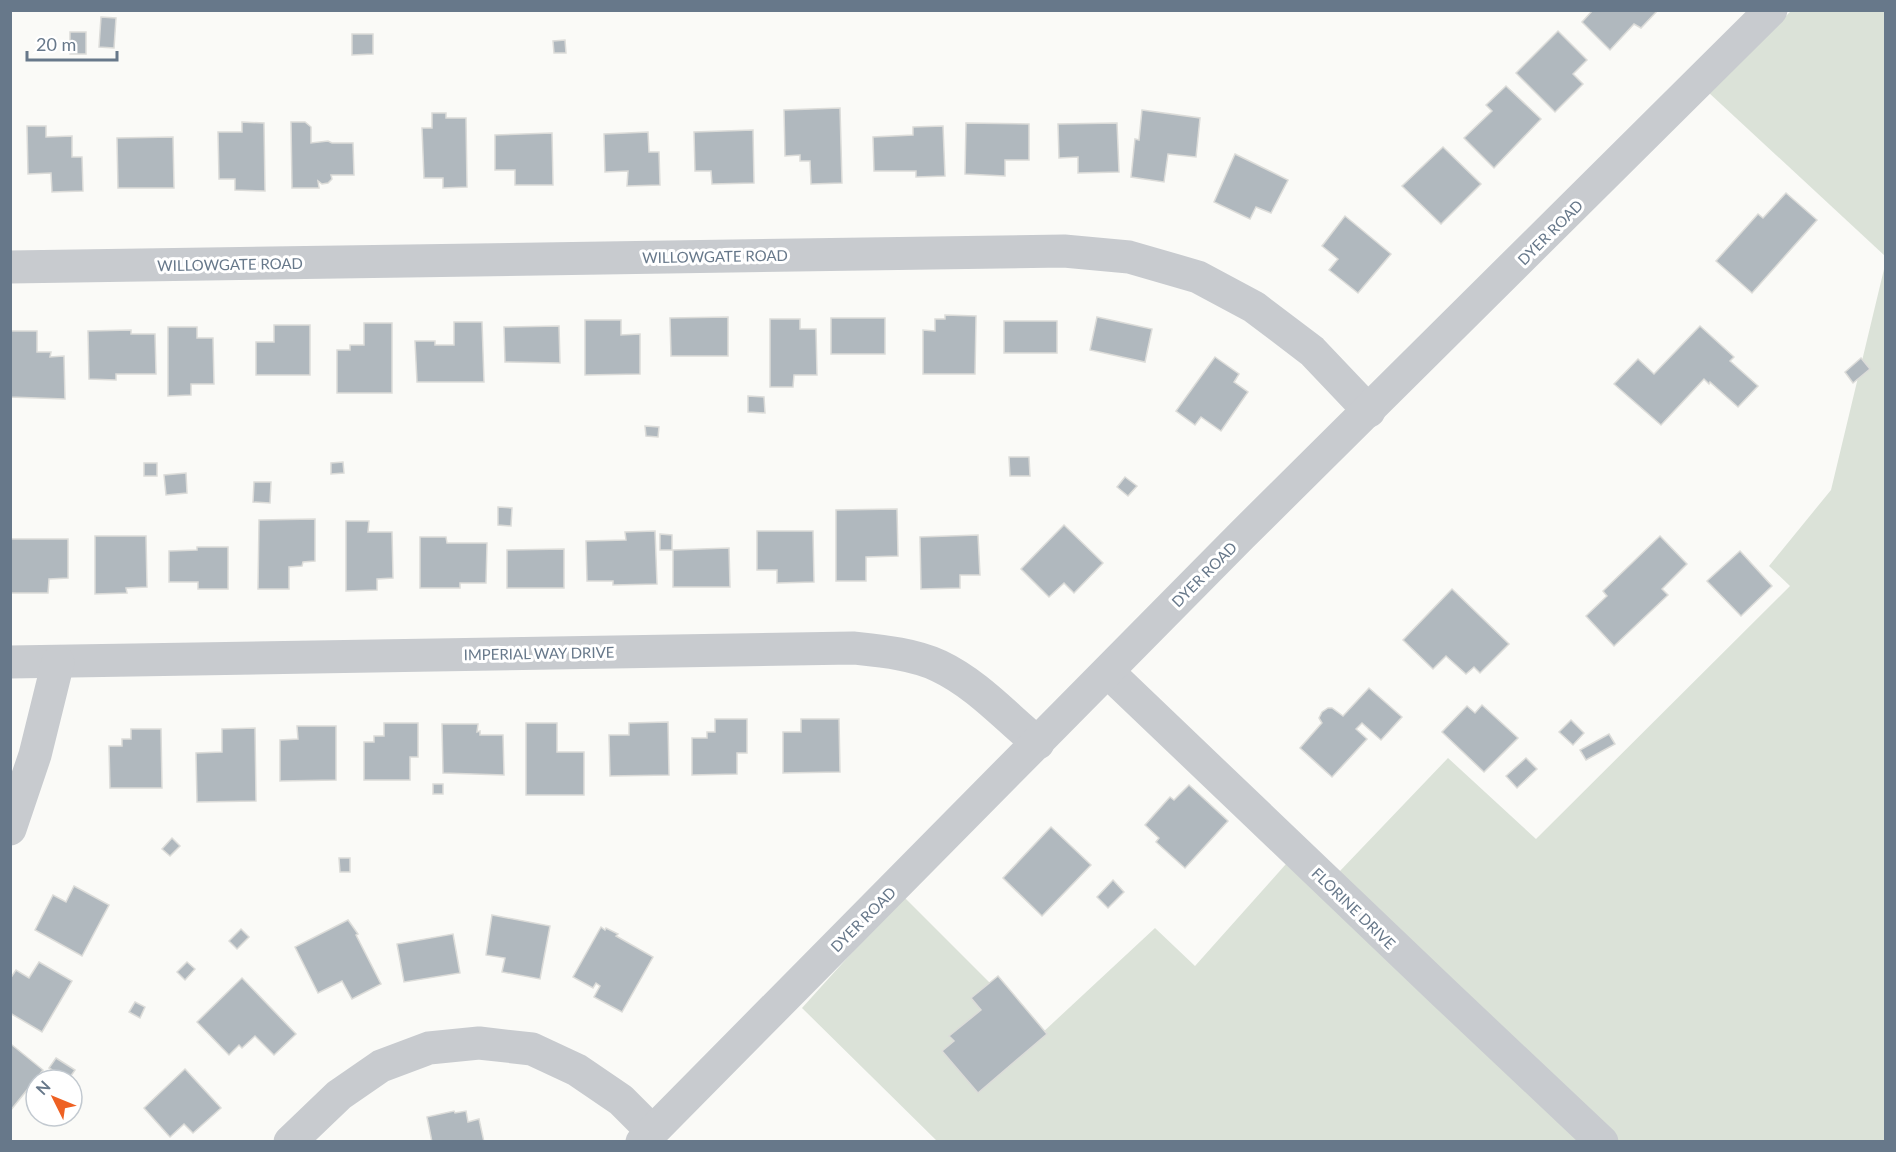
<svg xmlns="http://www.w3.org/2000/svg" width="1896" height="1152" font-family="Lato,sans-serif">
<rect width="100%" height="100%" fill="#fafaf7"/>
<g fill="#dbe2d8">
<polygon points="1791,11 1885,11 1885,256 1708,92"/>
<polygon points="1885,265 1885,1141 1619,1141 1339,872 1448,758 1536,839 1790,586 1769,566 1831,490"/>
<polygon points="1286,864 1586,1141 937,1141 802,1008 903,896 1041,1034 1155,928 1195,966"/>
</g>
<g fill="#b0b8be" stroke="#dcdcd9" stroke-width="1.5">
<polygon points="1593,10 1658,10 1641,28 1634,24 1610,50 1582,22"/>
<polygon points="101,17 116,18 114,48 99,47"/>
<polygon points="1558,31 1587,60 1573,74 1583,84 1555,112 1516,73"/>
<rect x="70" y="32" width="16" height="22"/>
<polygon points="352,34 373,34 373,54 352,55"/>
<polygon points="565,40 566,53 554,53 553,41"/>
<polygon points="1506,86 1541,119 1494,168 1464,138 1492,111 1486,105"/>
<polygon points="840,108 842,183 811,184 810,161 800,161 800,155 785,156 784,110"/>
<polygon points="1142,110 1200,118 1196,157 1168,154 1164,182 1131,177 1135,139 1139,140"/>
<polygon points="432,113 446,113 446,118 466,118 467,187 443,188 443,178 424,178 422,128 432,128"/>
<polygon points="242,122 264,123 265,191 235,190 235,179 219,179 218,132 242,132"/>
<polygon points="291,122 305,122 311,127 311,143 328,141 332,143 353,143 354,175 331,175 332,179 328,183 322,184 318,181 319,188 292,188"/>
<polygon points="966,123 1029,124 1029,160 1005,160 1005,176 965,174"/>
<polygon points="1117,123 1119,172 1078,173 1078,157 1059,158 1058,124"/>
<polygon points="27,126 46,126 46,137 72,136 72,157 82,157 83,191 52,192 51,173 28,174"/>
<polygon points="943,126 945,176 916,177 916,171 874,171 873,137 913,135 913,127"/>
<polygon points="753,130 754,183 712,184 711,171 695,171 694,132"/>
<polygon points="648,132 649,152 659,152 660,185 627,186 628,171 605,172 604,134"/>
<polygon points="552,133 553,185 515,185 515,170 495,170 495,135"/>
<polygon points="173,137 174,188 118,188 117,138"/>
<polygon points="1443,147 1481,184 1441,224 1402,186"/>
<polygon points="1235,154 1288,180 1271,213 1256,207 1250,219 1214,202"/>
<polygon points="1786,193 1817,220 1752,293 1716,261 1758,214 1763,218"/>
<polygon points="1345,216 1391,254 1358,293 1329,270 1338,259 1322,246"/>
<polygon points="945,315 976,316 975,374 923,374 923,330 935,331 935,319 945,319"/>
<polygon points="728,317 728,356 671,356 670,318"/>
<polygon points="1097,317 1152,329 1145,362 1090,350"/>
<rect x="831" y="318" width="54" height="36"/>
<polygon points="770,319 800,319 800,329 816,329 817,375 794,375 793,387 770,387"/>
<polygon points="585,320 621,320 621,335 640,334 640,374 585,375"/>
<rect x="1004" y="321" width="53" height="32"/>
<polygon points="454,322 482,322 484,382 417,382 415,341 435,341 435,345 454,345"/>
<polygon points="364,323 392,323 392,393 337,393 337,350 350,350 350,345 364,345"/>
<polygon points="274,325 310,325 310,375 256,375 256,342 274,342"/>
<polygon points="559,326 560,363 505,362 504,327"/>
<polygon points="1700,326 1734,357 1730,361 1758,386 1738,407 1710,382 1709,384 1704,379 1661,425 1614,384 1638,359 1654,374"/>
<polygon points="168,327 197,327 197,338 213,338 214,384 191,384 191,395 168,396"/>
<polygon points="131,330 131,334 155,334 156,374 116,374 116,380 89,379 88,331"/>
<polygon points="10,331 37,331 37,352 51,352 50,357 64,356 65,399 10,397"/>
<polygon points="1215,357 1239,374 1234,382 1248,392 1221,431 1201,417 1195,425 1176,411"/>
<polygon points="1861,358 1870,369 1853,383 1845,372"/>
<polygon points="748,396 764,397 765,413 748,412"/>
<polygon points="645,426 659,427 658,437 646,436"/>
<polygon points="1009,457 1029,457 1030,476 1010,476"/>
<polygon points="343,462 344,473 331,474 331,463"/>
<rect x="144" y="463" width="13" height="13"/>
<polygon points="186,473 187,493 166,495 164,475"/>
<polygon points="1125,477 1137,486 1128,496 1117,487"/>
<polygon points="254,482 271,482 270,503 253,502"/>
<polygon points="498,507 512,508 511,526 498,525"/>
<polygon points="897,509 898,556 866,557 866,581 836,581 836,510"/>
<polygon points="315,519 315,561 303,562 302,566 289,567 289,589 258,589 259,520"/>
<polygon points="346,521 369,521 368,532 392,532 393,578 377,579 377,590 346,591"/>
<polygon points="1064,525 1103,563 1074,593 1064,583 1049,597 1021,569"/>
<polygon points="655,531 657,584 613,585 613,581 587,581 586,541 626,540 625,532"/>
<polygon points="757,531 813,531 814,582 777,583 777,570 757,570"/>
<polygon points="660,534 672,535 672,550 660,550"/>
<polygon points="978,535 980,575 960,575 960,588 921,589 920,537"/>
<polygon points="95,536 146,536 147,587 126,588 127,593 95,594"/>
<polygon points="1660,536 1687,564 1662,589 1668,595 1614,646 1586,616 1607,596 1603,591"/>
<polygon points="420,537 446,537 447,543 487,543 486,583 460,583 460,588 420,588"/>
<polygon points="10,539 68,539 68,578 49,579 48,593 10,593"/>
<polygon points="197,547 228,547 228,589 198,589 198,582 169,582 169,551 197,550"/>
<polygon points="729,548 730,587 673,587 673,550"/>
<polygon points="564,549 564,588 507,588 507,550"/>
<polygon points="1740,551 1772,586 1741,616 1707,581"/>
<polygon points="1452,589 1509,644 1480,673 1474,667 1466,674 1446,656 1433,669 1403,640"/>
<polygon points="1369,688 1402,717 1381,740 1362,723 1356,729 1367,739 1332,777 1300,748 1322,723 1319,718 1322,712 1328,708 1332,708 1343,716"/>
<polygon points="1482,705 1518,738 1484,772 1442,732 1467,706 1475,713"/>
<polygon points="715,719 747,719 747,753 737,753 737,774 692,775 692,738 707,738 707,732 715,732"/>
<polygon points="801,719 839,719 840,772 783,773 783,732 801,732"/>
<polygon points="1571,720 1584,733 1573,745 1559,732"/>
<polygon points="668,722 669,775 610,776 609,735 629,735 629,723"/>
<polygon points="384,723 418,723 418,757 410,757 410,780 364,780 364,742 374,742 374,736 384,736"/>
<polygon points="526,723 557,723 557,752 584,752 584,795 526,795"/>
<polygon points="442,724 478,724 477,732 480,731 480,735 503,735 504,775 443,773"/>
<polygon points="297,726 336,726 336,780 280,781 280,740 298,739"/>
<polygon points="255,728 256,801 197,802 196,753 222,752 222,729"/>
<polygon points="131,729 161,729 162,788 110,788 109,746 122,746 122,739 131,739"/>
<polygon points="1609,734 1615,744 1586,760 1580,750"/>
<polygon points="1526,758 1537,769 1517,788 1506,776"/>
<rect x="433" y="784" width="10" height="10"/>
<polygon points="1189,785 1228,821 1185,868 1156,842 1159,838 1145,825 1170,797 1174,800"/>
<polygon points="1051,827 1091,865 1042,916 1003,878"/>
<polygon points="172,838 180,846 170,856 162,849"/>
<polygon points="339,858 350,858 350,872 340,872"/>
<polygon points="1113,880 1124,892 1108,908 1097,897"/>
<polygon points="74,886 109,905 82,956 35,930 53,895 66,902"/>
<polygon points="492,915 550,926 540,979 502,972 505,958 486,955"/>
<polygon points="348,920 358,934 356,935 381,984 352,999 342,981 318,993 295,947"/>
<polygon points="601,927 605,930 606,928 618,934 616,936 653,957 622,1012 594,997 600,986 596,983 593,988 573,977"/>
<polygon points="241,929 249,937 237,949 229,941"/>
<polygon points="453,934 460,973 404,982 397,944"/>
<polygon points="39,962 72,981 42,1032 10,1013 10,979 16,970 29,978"/>
<polygon points="187,962 195,969 185,980 177,972"/>
<polygon points="998,976 1047,1034 978,1093 942,1051 954,1041 949,1036 981,1010 971,998"/>
<polygon points="242,978 296,1034 274,1055 255,1036 242,1048 239,1045 229,1055 197,1022"/>
<polygon points="135,1002 145,1007 140,1018 129,1012"/>
<polygon points="12,1045 43,1070 10,1111 10,1047"/>
<polygon points="56,1058 75,1070 68,1080 49,1068"/>
<polygon points="185,1069 221,1108 193,1133 184,1124 170,1137 144,1108"/>
<polygon points="454,1111 455,1113 466,1111 468,1122 479,1119 484,1142 432,1142 427,1117"/>
</g>
<g fill="none" stroke-linecap="round" stroke-linejoin="round">
<g stroke="#c8cbcf" stroke-width="33">
<polyline points="10,267 1064,251 1129,257 1198,277 1254,307 1312,351 1369,411"/>
<path d="M10,662L853,648C881,651 914,654 939,666C977,684 1006,717 1038,743"/>
<polyline points="1108,672 1444,993 1602,1142"/>
<polyline points="10,829 35,755 58,662"/>
<polyline points="290,1142 339,1095 381,1066 429,1048 479,1043 532,1049 577,1070 621,1100 652,1131"/>
<polyline points="642,1142 1241,536 1771,10"/>
</g>
</g>
<g text-anchor="middle" dominant-baseline="central" stroke-width="6" stroke-linejoin="round" paint-order="stroke">
<g font-size="15" fill="#67788a" stroke="#fff">
<text transform="translate(1550 232) rotate(-45)">DYER ROAD</text>
<text transform="translate(715 256) rotate(-1)">WILLOWGATE ROAD</text>
<text transform="translate(230 264) rotate(-1)">WILLOWGATE ROAD</text>
<text transform="translate(1204 574) rotate(-45)">DYER ROAD</text>
<text transform="translate(539 653) rotate(-1)">IMPERIAL WAY DRIVE</text>
<text transform="translate(1354 908) rotate(44)">FLORINE DRIVE</text>
<text transform="translate(863 919) rotate(-45)">DYER ROAD</text>
</g>
</g>
<rect width="1896" height="1152" fill="none" stroke="#67788a" stroke-width="24"/>
<g transform="translate(54 1098) rotate(313)"><circle r="28" fill="#ffffff" stroke="#c2c9d0" stroke-width="1.5"/>
<path d="M0-4.5L10 22L0 15L-10 22Z" fill="#ee6123"/>
<text y="-9" font-size="16" font-weight="bold" text-anchor="middle" fill="#67788a">N</text>
</g>
<path d="M27 51v9h90v-9" fill="none" stroke="#67788a" stroke-width="3"/>
<text x="36" y="51" font-size="18" fill="#67788a" stroke="#ffffff" stroke-width="4.5" paint-order="stroke">20 m</text>
</svg>
